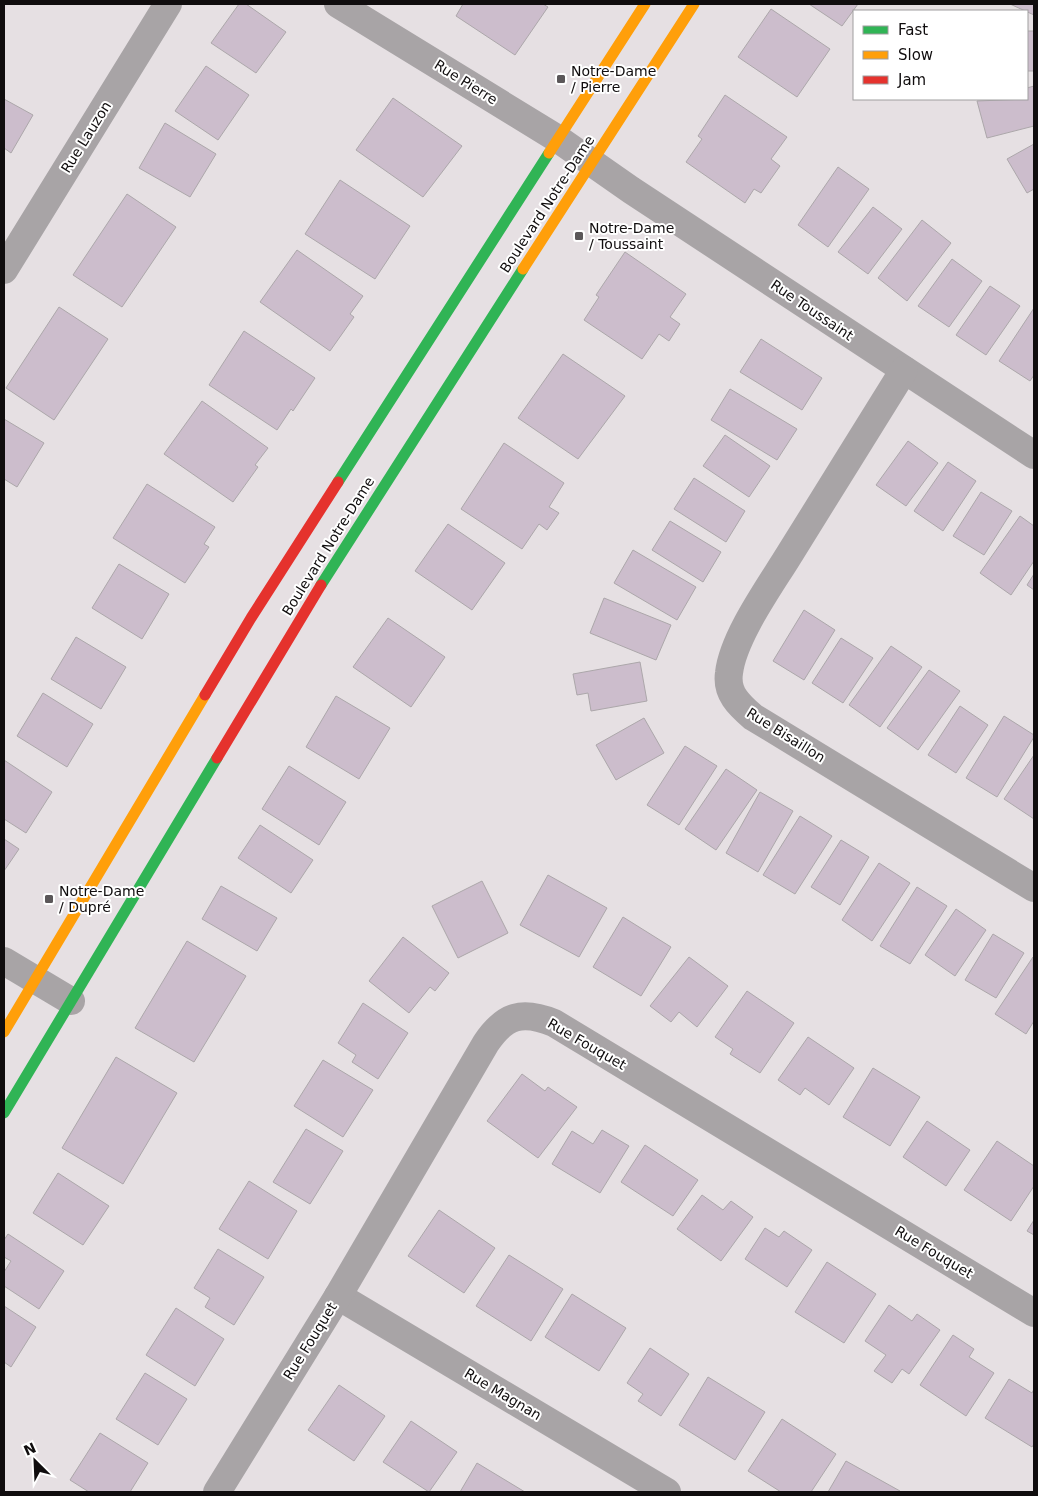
<svg xmlns="http://www.w3.org/2000/svg" width="1038" height="1496" font-family="'DejaVu Sans',sans-serif">
<rect width="100%" height="100%" fill="#e6e0e3"/>
<g fill="#ccbdcc" stroke="#aca7aa">
<polygon points="239,4 246,4 286,32 256,73 211,43"/>
<polygon points="463,4 543,4 548,7 515,55 456,16"/>
<polygon points="809,4 858,4 842,26"/>
<polygon points="1010,4 1034,4 1034,15"/>
<polygon points="771,9 830,49 797,97 738,57"/>
<rect x="1027" y="31" width="7" height="40"/>
<polygon points="206,66 249,95 218,140 175,111"/>
<polygon points="1034,86 1034,126 987,138 977,101 1027,99 1027,88"/>
<polygon points="725,95 787,137 771,159 780,166 761,193 754,189 745,203 686,162 702,139 698,136"/>
<polygon points="393,98 462,146 423,197 356,150"/>
<polygon points="4,99 33,115 11,153 4,148"/>
<polygon points="165,123 216,154 190,197 139,168"/>
<polygon points="1034,144 1034,189 1027,193 1007,159"/>
<polygon points="838,167 869,189 828,247 798,225"/>
<polygon points="340,180 410,226 375,279 305,234"/>
<polygon points="127,194 176,227 122,307 73,275"/>
<polygon points="873,207 902,229 868,274 838,252"/>
<polygon points="922,220 951,243 907,301 878,278"/>
<polygon points="297,250 363,296 350,314 354,317 330,351 260,302"/>
<polygon points="625,252 686,294 670,317 680,324 669,341 659,334 642,359 584,320 599,297 596,295"/>
<polygon points="952,259 982,281 949,327 918,306"/>
<polygon points="990,286 1020,306 986,355 956,335"/>
<polygon points="59,307 108,339 54,420 6,388"/>
<polygon points="1034,308 1034,375 1030,381 999,361"/>
<polygon points="244,331 315,378 293,411 291,409 277,430 209,385"/>
<polygon points="761,339 822,378 802,410 740,372"/>
<polygon points="563,354 625,396 578,459 518,418"/>
<polygon points="730,389 797,429 777,460 711,420"/>
<polygon points="202,401 268,448 255,465 258,467 233,502 164,454"/>
<polygon points="4,419 44,443 17,487 4,479"/>
<polygon points="725,435 770,466 749,497 703,466"/>
<polygon points="908,441 938,463 906,506 876,485"/>
<polygon points="504,443 564,483 549,507 559,513 547,530 539,524 522,549 461,509"/>
<polygon points="948,462 976,481 943,531 914,511"/>
<polygon points="694,478 745,511 726,542 674,509"/>
<polygon points="147,484 215,527 204,544 209,547 185,583 113,538"/>
<polygon points="981,492 1012,511 984,555 953,536"/>
<polygon points="1020,516 1034,526 1034,561 1011,595 980,573"/>
<polygon points="670,521 721,552 703,582 652,550"/>
<polygon points="448,524 505,563 472,610 415,571"/>
<polygon points="633,550 696,587 677,620 614,583"/>
<polygon points="119,564 169,594 142,639 92,608"/>
<polygon points="1034,574 1034,590 1027,585"/>
<polygon points="604,598 671,625 656,660 590,633"/>
<polygon points="804,610 835,630 804,680 773,661"/>
<polygon points="388,618 445,657 411,707 353,667"/>
<polygon points="76,637 126,667 101,709 51,679"/>
<polygon points="841,638 873,658 843,703 812,683"/>
<polygon points="891,646 922,667 880,727 849,705"/>
<polygon points="640,662 647,701 591,711 588,693 577,695 573,674"/>
<polygon points="929,670 960,691 918,750 887,728"/>
<polygon points="43,693 93,724 67,767 17,736"/>
<polygon points="336,696 390,728 359,779 306,747"/>
<polygon points="960,706 988,725 956,773 928,755"/>
<polygon points="1004,716 1034,735 1034,737 997,797 966,778"/>
<polygon points="644,718 664,753 616,780 596,745"/>
<polygon points="685,746 717,766 679,825 647,805"/>
<polygon points="1034,755 1034,819 1004,799"/>
<polygon points="4,760 52,792 26,833 4,819"/>
<polygon points="289,766 346,802 319,845 262,809"/>
<polygon points="726,769 757,790 716,850 685,829"/>
<polygon points="760,792 793,811 758,872 726,853"/>
<polygon points="800,816 832,836 795,894 763,875"/>
<polygon points="260,825 313,860 291,893 238,858"/>
<polygon points="4,839 19,849 4,871"/>
<polygon points="841,840 869,857 840,905 811,887"/>
<polygon points="879,863 910,883 872,941 842,920"/>
<polygon points="548,875 607,908 579,957 520,925"/>
<polygon points="482,881 508,933 458,958 432,906"/>
<polygon points="221,886 277,918 257,951 202,919"/>
<polygon points="917,887 947,906 910,964 880,946"/>
<polygon points="956,909 986,930 955,976 925,955"/>
<polygon points="623,917 671,947 641,996 593,967"/>
<polygon points="993,934 1024,953 996,998 965,980"/>
<polygon points="403,937 449,973 435,991 430,987 409,1013 369,981"/>
<polygon points="187,941 246,976 194,1062 135,1028"/>
<polygon points="689,957 728,986 697,1027 679,1012 671,1022 650,1006"/>
<polygon points="1033,957 1034,1021 1026,1034 995,1014"/>
<polygon points="747,991 794,1023 760,1073 730,1054 733,1049 715,1037"/>
<polygon points="363,1003 408,1033 378,1079 352,1062 356,1055 338,1043"/>
<polygon points="808,1037 854,1068 829,1105 805,1088 800,1095 778,1080"/>
<polygon points="116,1057 177,1093 123,1184 62,1148"/>
<polygon points="323,1060 373,1090 343,1137 294,1106"/>
<polygon points="873,1068 920,1097 890,1146 843,1117"/>
<polygon points="522,1074 545,1091 548,1087 577,1107 538,1158 487,1121"/>
<polygon points="927,1121 970,1150 946,1186 903,1157"/>
<polygon points="306,1129 343,1151 310,1204 273,1182"/>
<polygon points="602,1130 629,1146 600,1193 552,1164 572,1131 593,1144"/>
<polygon points="997,1141 1034,1166 1034,1186 1011,1221 964,1190"/>
<polygon points="645,1145 698,1180 673,1216 621,1182"/>
<polygon points="58,1173 109,1206 83,1245 33,1213"/>
<polygon points="249,1181 297,1211 268,1259 219,1229"/>
<polygon points="702,1195 723,1210 731,1201 753,1217 721,1261 677,1229"/>
<polygon points="439,1210 495,1248 464,1293 408,1256"/>
<polygon points="1034,1220 1034,1235 1027,1231"/>
<polygon points="765,1228 779,1237 784,1231 812,1250 787,1287 745,1259"/>
<polygon points="8,1234 64,1271 39,1309 4,1286 4,1272 11,1261 4,1257 4,1240"/>
<polygon points="218,1249 264,1277 234,1325 205,1307 210,1298 194,1288"/>
<polygon points="509,1255 563,1289 531,1341 476,1306"/>
<polygon points="827,1262 876,1294 844,1343 795,1312"/>
<polygon points="572,1294 626,1328 599,1371 545,1337"/>
<polygon points="889,1305 912,1321 917,1314 940,1330 909,1374 902,1369 892,1383 874,1371 886,1355 865,1341"/>
<polygon points="4,1306 36,1327 11,1367 4,1362"/>
<polygon points="176,1308 224,1339 195,1386 146,1355"/>
<polygon points="953,1335 974,1349 969,1357 994,1373 966,1416 920,1385"/>
<polygon points="650,1348 689,1374 661,1416 638,1401 643,1394 627,1383"/>
<polygon points="145,1373 187,1399 158,1445 116,1419"/>
<polygon points="708,1377 765,1412 735,1460 679,1425"/>
<polygon points="1009,1379 1032,1393 1034,1389 1034,1444 1032,1447 985,1418"/>
<polygon points="339,1385 385,1416 354,1461 308,1430"/>
<polygon points="782,1419 836,1454 811,1492 781,1492 748,1471"/>
<polygon points="411,1421 457,1452 429,1492 383,1462"/>
<polygon points="100,1433 148,1463 130,1492 89,1492 70,1480"/>
<polygon points="846,1461 900,1491 899,1492 828,1492"/>
<polygon points="477,1463 525,1492 460,1492"/>
</g>
<g fill="none" stroke-linecap="round" stroke-linejoin="round">
<g stroke="#a8a4a6" stroke-width="28">
<polyline points="338,4 558,139 631,190 1034,455"/>
<polyline points="4,270 168,4"/>
<path d="M904,370C866,432 827,493 789,555C770,586 733,637 729,673C726,693 739,705 753,717L1034,888"/>
<polyline points="4,961 71,1001"/>
<polyline points="338,1296 667,1492"/>
<path d="M217,1492L338,1296L486,1043C505,1015 522,1010 554,1023L1034,1313"/>
</g>
<g stroke="#30b455" stroke-width="11">
<polyline points="338,482 549,153"/>
<polyline points="321,585 523,269"/>
<polyline points="4,1113 217,758"/>
</g>
<g stroke="#ff9f0a" stroke-width="11">
<polyline points="549,153 645,4"/>
<polyline points="523,269 694,4"/>
<polyline points="4,1032 205,695"/>
</g>
<g stroke="#e5322d" stroke-width="11">
<polyline points="205,695 251,618 338,482"/>
<polyline points="217,758 321,585"/>
</g>
</g>
<g fill="#5b5759" stroke="#fff" stroke-width="2">
<rect x="556" y="74" width="10" height="10" rx="2.5"/>
<rect x="574" y="231" width="10" height="10" rx="2.5"/>
<rect x="44" y="894" width="10" height="10" rx="2.5"/>
</g>
<g text-anchor="middle" dominant-baseline="central" stroke-width="4" stroke-linejoin="round" paint-order="stroke">
<g font-size="14" fill="#100d0e" stroke="#fff" text-anchor="start">
<text x="571" y="71">Notre-Dame<tspan x="571" dy="16">/ Pierre</tspan></text>
<text x="589" y="228">Notre-Dame<tspan x="589" dy="16">/ Toussaint</tspan></text>
<text x="59" y="891">Notre-Dame<tspan x="59" dy="16">/ Dupré</tspan></text>
</g>
<g font-size="14" fill="#100d0e" stroke="#fff">
<text transform="translate(466 82) rotate(32)">Rue Pierre</text>
<text transform="translate(86 137) rotate(-58)">Rue Lauzon</text>
<text transform="translate(547 204) rotate(-57)">Boulevard Notre-Dame</text>
<text transform="translate(812 310) rotate(34)">Rue Toussaint</text>
<text transform="translate(328 546) rotate(-58)">Boulevard Notre-Dame</text>
<text transform="translate(786 735) rotate(32)">Rue Bisaillon</text>
<text transform="translate(587 1044) rotate(30)">Rue Fouquet</text>
<text transform="translate(934 1252) rotate(31)">Rue Fouquet</text>
<text transform="translate(310 1341) rotate(-58)">Rue Fouquet</text>
<text transform="translate(503 1394) rotate(31)">Rue Magnan</text>
</g>
</g>
<rect width="1038" height="1496" fill="none" stroke="#100d0e" stroke-width="10"/>
<rect x="853" y="10" width="175" height="90" fill="#ffffff" stroke="#9f9e9f"/>
<rect x="863" y="26" width="25" height="8" fill="#30b455" stroke="#9f9e9f"/>
<text x="898" y="35" font-size="15" fill="#100d0e">Fast</text>
<rect x="863" y="51" width="25" height="8" fill="#ff9f0a" stroke="#9f9e9f"/>
<text x="898" y="60" font-size="15" fill="#100d0e">Slow</text>
<rect x="863" y="76" width="25" height="8" fill="#e5322d" stroke="#9f9e9f"/>
<text x="898" y="85" font-size="15" fill="#100d0e">Jam</text>
<g transform="translate(35 1461) rotate(336)" stroke="#ffffff" stroke-width="4" paint-order="stroke">
<path d="M0-4L9 19L0 12L-9 19Z" fill="#100d0e"/>
<text y="-8" font-size="14" font-weight="bold" text-anchor="middle" fill="#100d0e">N</text>
</g>
</svg>
